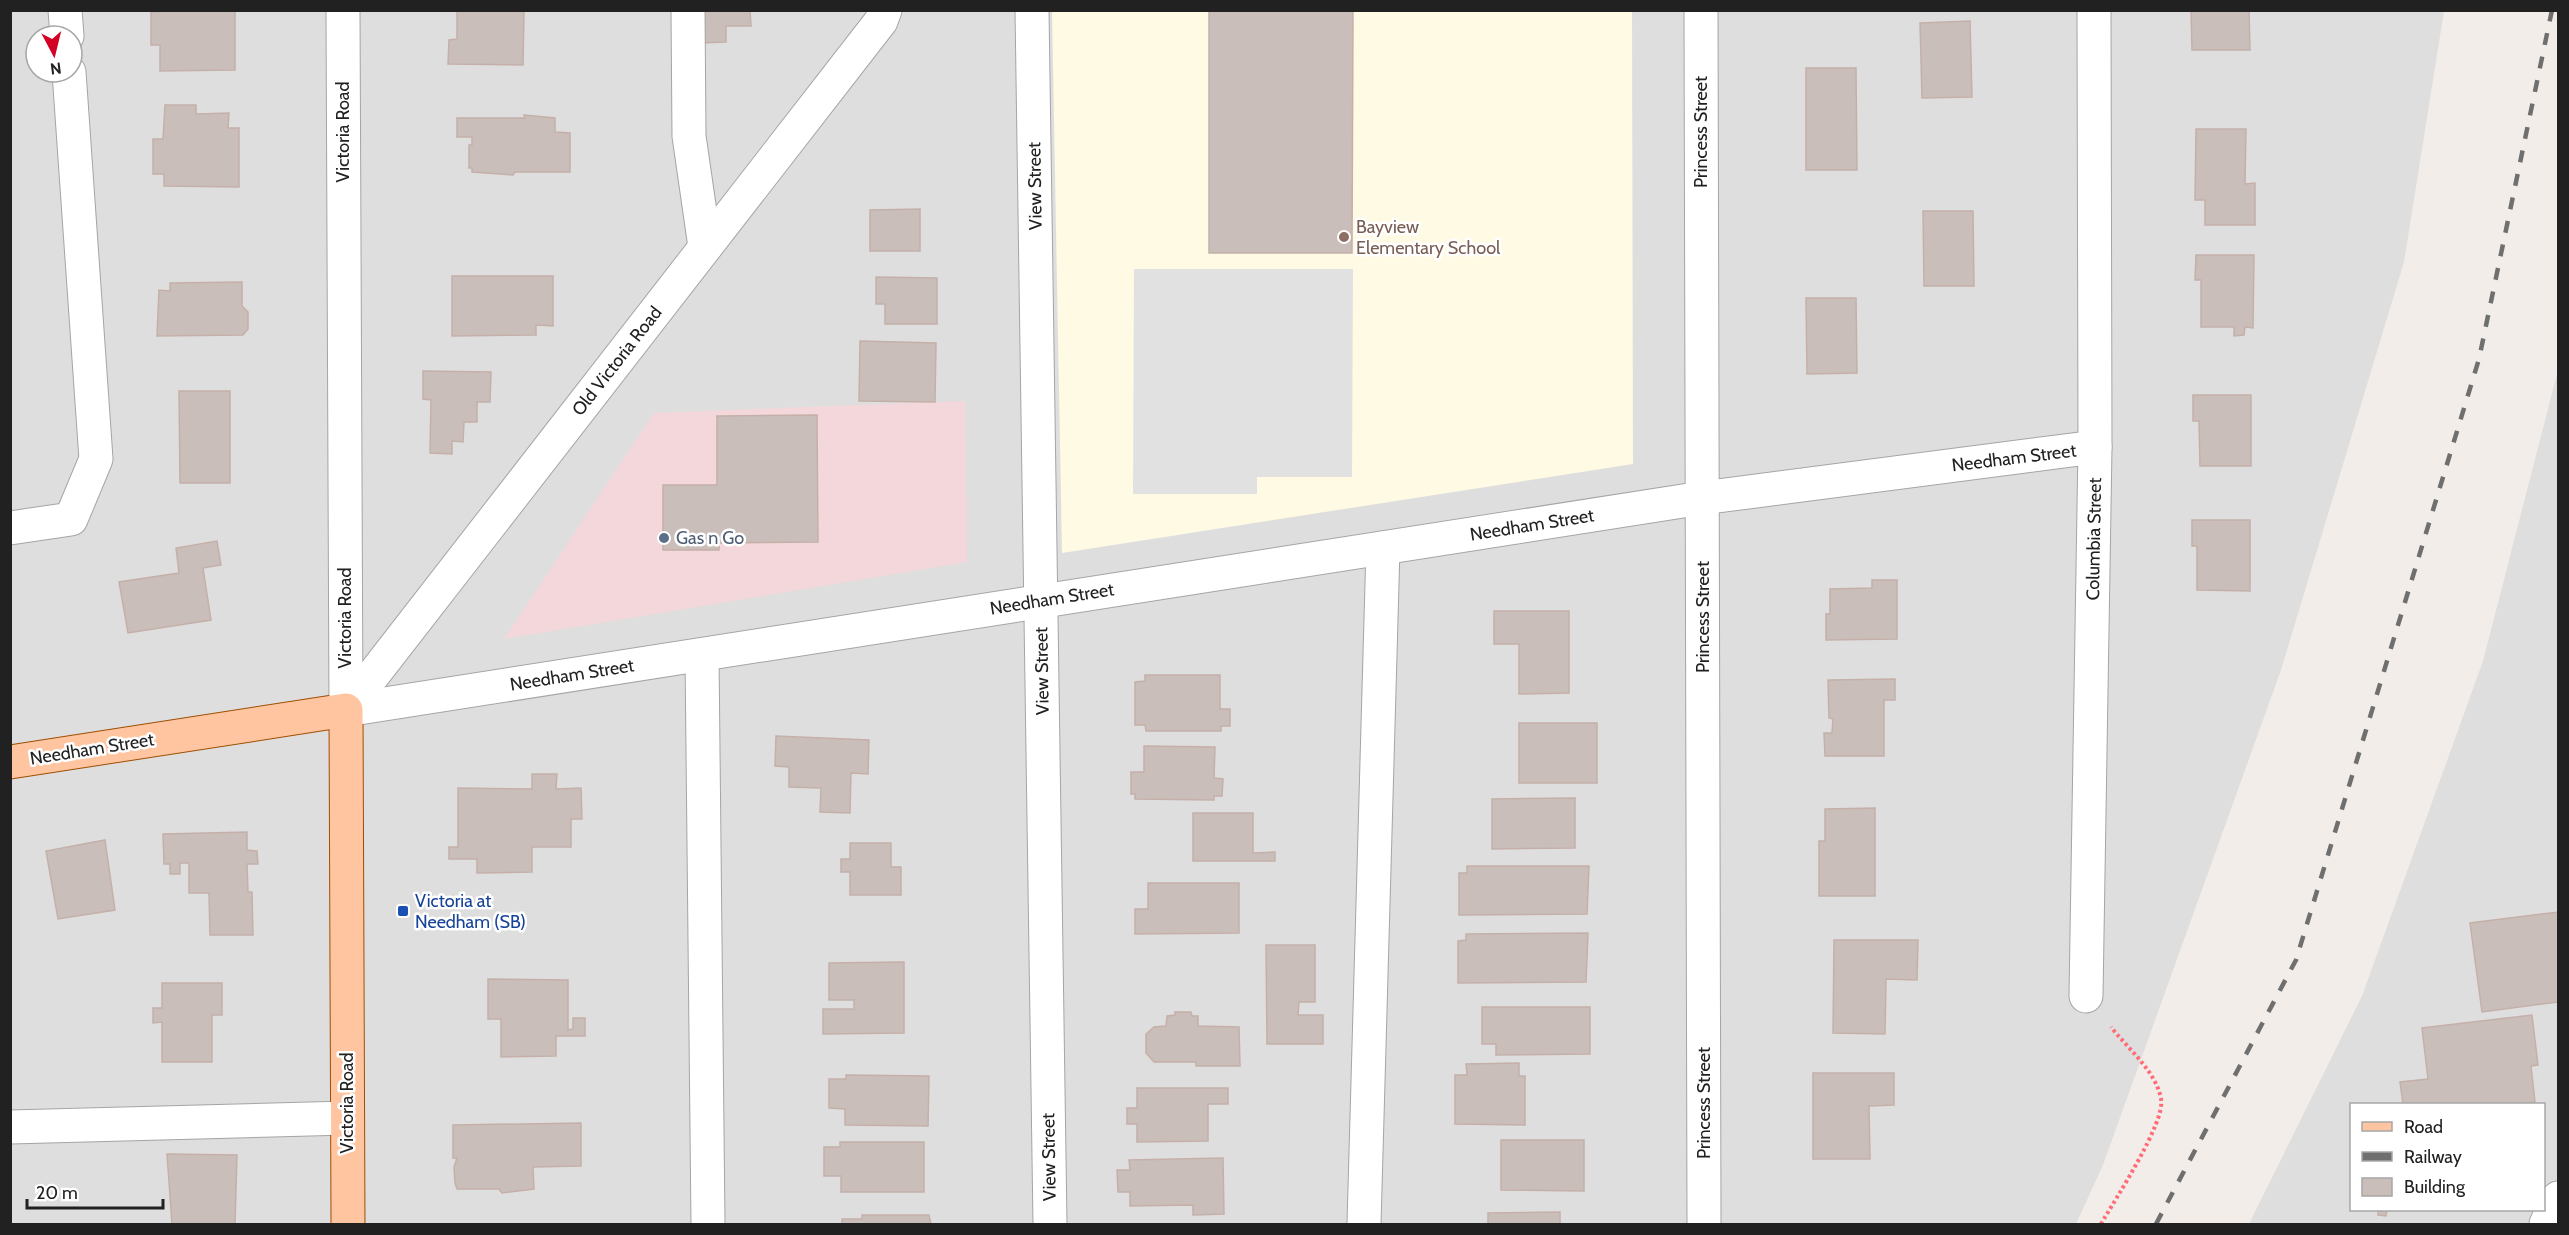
<svg xmlns="http://www.w3.org/2000/svg" width="2569" height="1235" font-family="Cabin,sans-serif">
<rect width="100%" height="100%" fill="#f2ede8"/>
<g fill="#dfdede" fill-rule="evenodd">
<path d="M10,11H2444L2404,262L2281,670L2103,1165L2076,1224H11ZM36,36H72V72H36Z"/>
<path d="M2558,370V1224H2249L2362,996L2483,661ZM2352,1104H2544V1210H2352Z"/>
</g>
<polygon fill="#f3d7db" points="965,401 967,562 504,639 654,413"/>
<polygon fill="#fffae4" points="1052,11 1632,11 1633,464 1062,553"/>
<polygon fill="#e1e1e1" points="1134,269 1353,269 1352,477 1257,477 1257,494 1133,494"/>
<g fill="#cabeba" stroke="#c5b0a9" stroke-width="1.5">
<polygon points="195,10 235,10 235,70 160,71 160,45 151,45 151,12"/>
<polygon points="700,10 750,10 751,26 726,26 726,42 700,43"/>
<polygon points="1209,10 1353,10 1352,253 1209,253"/>
<polygon points="2191,10 2249,10 2250,50 2192,50"/>
<polygon points="457,11 524,11 523,65 448,64 449,40 457,39"/>
<polygon points="1970,21 1972,97 1922,98 1920,23"/>
<polygon points="1806,68 1856,68 1857,170 1806,170"/>
<polygon points="165,105 196,105 196,114 229,113 228,128 239,128 239,187 164,186 164,174 153,174 153,139 163,139"/>
<polygon points="524,115 555,118 555,132 570,133 570,172 515,172 513,175 472,172 472,168 469,168 469,145 472,145 472,137 457,137 457,118 525,118"/>
<polygon points="2196,129 2246,129 2245,184 2255,183 2255,225 2205,225 2205,200 2195,200"/>
<polygon points="920,209 920,251 870,251 870,210"/>
<polygon points="1923,211 1973,211 1974,286 1924,286"/>
<polygon points="2196,255 2254,255 2253,328 2245,327 2244,335 2234,336 2234,327 2201,327 2201,280 2195,280"/>
<polygon points="452,276 553,276 553,326 536,325 536,335 452,336"/>
<polygon points="876,277 937,278 937,324 885,324 885,304 876,304"/>
<polygon points="242,282 242,306 248,312 248,329 243,335 157,336 159,290 170,291 170,283"/>
<polygon points="1806,298 1856,298 1857,373 1807,374"/>
<polygon points="860,341 936,343 935,402 859,401"/>
<polygon points="423,371 491,372 490,402 477,402 477,422 464,422 463,442 452,441 452,454 430,453 431,400 423,399"/>
<polygon points="179,391 230,391 230,483 180,483"/>
<polygon points="2193,395 2251,395 2251,466 2200,466 2199,421 2193,421"/>
<polygon points="817,415 818,542 719,543 719,550 663,550 663,485 717,485 717,416"/>
<polygon points="2192,520 2250,520 2250,591 2197,590 2197,546 2192,546"/>
<polygon points="217,541 221,565 203,568 211,620 128,633 119,582 179,573 176,548"/>
<polygon points="1872,580 1897,580 1897,639 1826,640 1826,614 1830,614 1830,589 1872,588"/>
<polygon points="1494,611 1569,611 1569,693 1519,694 1519,644 1494,644"/>
<polygon points="1145,675 1220,675 1220,709 1230,709 1230,726 1221,726 1221,731 1146,731 1145,725 1135,725 1135,682 1145,681"/>
<polygon points="1895,679 1895,700 1884,700 1884,756 1825,756 1824,733 1832,733 1833,719 1829,718 1828,680"/>
<rect x="1519" y="723" width="78" height="60"/>
<polygon points="776,736 869,740 868,774 851,773 850,813 820,812 821,788 789,787 789,767 775,766"/>
<polygon points="1144,746 1215,747 1214,778 1223,779 1222,796 1214,796 1214,800 1135,799 1135,794 1131,794 1131,772 1144,772"/>
<polygon points="532,774 557,774 556,789 581,788 582,819 571,819 571,847 532,847 532,872 477,873 477,859 449,859 449,847 458,847 458,788 532,789"/>
<polygon points="1575,798 1575,848 1492,849 1492,799"/>
<polygon points="1875,808 1875,896 1819,896 1819,841 1825,841 1825,809"/>
<polygon points="1193,813 1253,813 1253,853 1275,852 1275,861 1193,861"/>
<polygon points="247,832 247,850 257,851 258,864 247,864 248,892 252,892 253,935 210,935 209,893 189,893 189,863 180,863 180,874 170,874 170,864 164,864 163,834"/>
<polygon points="105,840 115,910 58,919 46,851"/>
<polygon points="850,843 891,843 891,867 901,867 901,895 850,895 850,872 841,872 841,859 850,859"/>
<polygon points="1467,866 1589,866 1587,914 1459,915 1459,873 1467,873"/>
<polygon points="1148,883 1239,883 1239,933 1135,934 1135,909 1148,909"/>
<polygon points="2558,912 2558,1002 2482,1012 2470,923"/>
<polygon points="1588,933 1586,982 1458,983 1458,941 1466,940 1466,934"/>
<polygon points="1834,940 1918,940 1917,980 1886,979 1885,1034 1833,1033"/>
<polygon points="1266,945 1315,945 1315,1002 1299,1002 1298,1015 1323,1015 1323,1044 1267,1044"/>
<polygon points="904,962 904,1033 823,1034 823,1009 854,1009 854,1000 829,1000 829,963"/>
<polygon points="488,979 568,980 568,1030 573,1029 573,1018 585,1018 585,1036 556,1036 556,1056 501,1057 501,1019 488,1019"/>
<polygon points="162,983 222,983 222,1015 212,1015 212,1062 162,1062 162,1022 153,1023 153,1008 162,1008"/>
<polygon points="1482,1007 1590,1007 1590,1054 1496,1055 1496,1044 1482,1044"/>
<polygon points="1175,1012 1191,1012 1192,1016 1198,1016 1198,1026 1239,1027 1240,1066 1196,1066 1196,1062 1154,1062 1146,1053 1146,1034 1154,1027 1166,1026 1167,1016 1175,1015"/>
<polygon points="2532,1015 2538,1065 2531,1066 2535,1102 2518,1104 2403,1104 2400,1082 2428,1079 2422,1028"/>
<polygon points="1519,1063 1519,1076 1525,1076 1525,1125 1455,1124 1455,1075 1467,1075 1466,1064"/>
<polygon points="1813,1073 1894,1073 1894,1105 1869,1106 1870,1159 1813,1159"/>
<polygon points="846,1075 929,1076 928,1126 845,1125 845,1109 829,1108 829,1079 846,1079"/>
<polygon points="1137,1088 1228,1088 1228,1104 1208,1104 1208,1141 1137,1142 1137,1124 1127,1124 1127,1108 1137,1108"/>
<polygon points="581,1123 581,1166 533,1167 534,1189 502,1193 499,1189 457,1189 455,1183 454,1167 457,1158 453,1158 453,1125"/>
<polygon points="1501,1140 1584,1140 1584,1191 1501,1190"/>
<polygon points="840,1142 924,1142 924,1192 841,1192 841,1176 824,1176 824,1147 840,1147"/>
<polygon points="167,1154 237,1155 235,1224 172,1224"/>
<polygon points="1223,1158 1224,1214 1193,1215 1193,1205 1130,1206 1130,1192 1118,1192 1117,1170 1130,1170 1129,1160"/>
<polygon points="2378,1210 2387,1210 2386,1216 2378,1215"/>
<polygon points="1560,1212 1560,1224 1488,1224 1488,1213"/>
<polygon points="862,1215 929,1215 931,1224 842,1224 842,1219 862,1219"/>
</g>
<g fill="none" stroke-linecap="round" stroke-linejoin="round">
<g stroke="#a5a5a5" stroke-width="35">
<g id="minor">
<polyline points="65,10 67,36"/>
<polyline points="343,10 346,710"/>
<polyline points="688,10 689,136 705,247"/>
<polyline points="1032,10 1050,1224"/>
<polyline points="1701,10 1704,1224"/>
<polyline points="10,528 71,519 96,459 69,72"/>
<polyline points="702,655 708,1224"/>
<polyline points="346,710 1702,498 2095,447"/>
<polyline points="346,710 881,21 885,10"/>
<polyline points="2086,996 2095,447 2094,10"/>
<polyline points="10,1127 347,1118"/>
<polyline points="1364,1224 1383,548"/>
<polyline points="2546,1224 2558,1198"/>
</g>
</g>
<g stroke="#9f4e00" stroke-width="35">
<polyline id="major" points="10,762 346,710 348,1224"/>
</g>
<path stroke="#ff6c77" stroke-width="4" stroke-dasharray="3 3" stroke-linecap="butt" d="M2101,1224C2114,1201 2166,1122 2161,1099C2156,1071 2128,1049 2111,1027"/>
<use href="#minor" stroke="#fff" stroke-width="33"/>
<use href="#major" stroke="#ffc5a0" stroke-width="33"/>
<polyline stroke="#6f6f6f" stroke-width="4.5" stroke-dasharray="12 12" stroke-linecap="butt" points="2156,1224 2296,960 2479,359 2552,10"/>
</g>
<circle fill="#8d6e63" stroke="#fff" stroke-width="2" cx="1344" cy="237" r="6"/>
<circle fill="#5c6f8a" stroke="#fff" stroke-width="2" cx="664" cy="538" r="6"/>
<rect fill="#1a4fb4" stroke="#fff" stroke-width="2" x="397" y="905" width="12" height="12" rx="3"/>
<g text-anchor="middle" dominant-baseline="central" stroke-width="5" stroke-linejoin="round" paint-order="stroke">
<g font-size="18" fill="#212121" stroke="#fff">
<text transform="translate(343 132) rotate(-90)">Victoria Road</text>
<text transform="translate(1701 132) rotate(-90)">Princess Street</text>
<text transform="translate(1035 186) rotate(-91)">View Street</text>
<text transform="translate(617 361) rotate(-52)">Old Victoria Road</text>
<text transform="translate(2014 458) rotate(-7)">Needham Street</text>
<text transform="translate(1532 525) rotate(-9)">Needham Street</text>
<text transform="translate(2094 539) rotate(-89)">Columbia Street</text>
<text transform="translate(1052 599) rotate(-9)">Needham Street</text>
<text transform="translate(1703 617) rotate(-90)">Princess Street</text>
<text transform="translate(345 618) rotate(-90)">Victoria Road</text>
<text transform="translate(1042 671) rotate(-91)">View Street</text>
<text transform="translate(572 675) rotate(-9)">Needham Street</text>
<text transform="translate(92 749) rotate(-9)">Needham Street</text>
<text transform="translate(347 1103) rotate(-90)">Victoria Road</text>
<text transform="translate(1704 1103) rotate(-90)">Princess Street</text>
<text transform="translate(1049 1157) rotate(-91)">View Street</text>
</g>
<g font-size="18" fill="#785e54" stroke="#fff" text-anchor="start">
<text x="1356" y="227">Bayview<tspan x="1356" dy="21">Elementary School</tspan></text>
</g>
<g font-size="18" fill="#4e5e75" stroke="#fff" text-anchor="start">
<text x="676" y="538">Gas n Go</text>
</g>
<g font-size="18" fill="#164399" stroke="#fff" text-anchor="start">
<text x="415" y="901">Victoria at<tspan x="415" dy="21">Needham (SB)</tspan></text>
</g>
</g>
<rect width="2569" height="1235" fill="none" stroke="#212121" stroke-width="24"/>
<rect x="2350" y="1103" width="195" height="108" fill="#ffffff" stroke="#a6a6a6" stroke-width="1.5"/>
<rect x="2362" y="1122" width="30" height="9" fill="#ffc5a0" stroke="#a6a6a6" stroke-width="1.5"/>
<text x="2404" y="1133" font-size="18" fill="#212121">Road</text>
<rect x="2362" y="1152" width="30" height="9" fill="#6f6f6f" stroke="#a6a6a6" stroke-width="1.5"/>
<text x="2404" y="1163" font-size="18" fill="#212121">Railway</text>
<rect x="2362" y="1178" width="30" height="18" fill="#cabeba" stroke="#a6a6a6" stroke-width="1.5"/>
<text x="2404" y="1193" font-size="18" fill="#212121">Building</text>
<g transform="translate(54 54) rotate(173)"><circle r="28" fill="#ffffff" stroke="#a6a6a6" stroke-width="1.5"/>
<path d="M0-4.5L10 22L0 15L-10 22Z" fill="#d30025"/>
<text y="-9" font-size="16" font-weight="bold" text-anchor="middle" fill="#212121">N</text>
</g>
<path d="M27 1199v9h136v-9" fill="none" stroke="#212121" stroke-width="3"/>
<text x="36" y="1199" font-size="18" fill="#212121" stroke="#ffffff" stroke-width="4.5" paint-order="stroke">20 m</text>
</svg>
